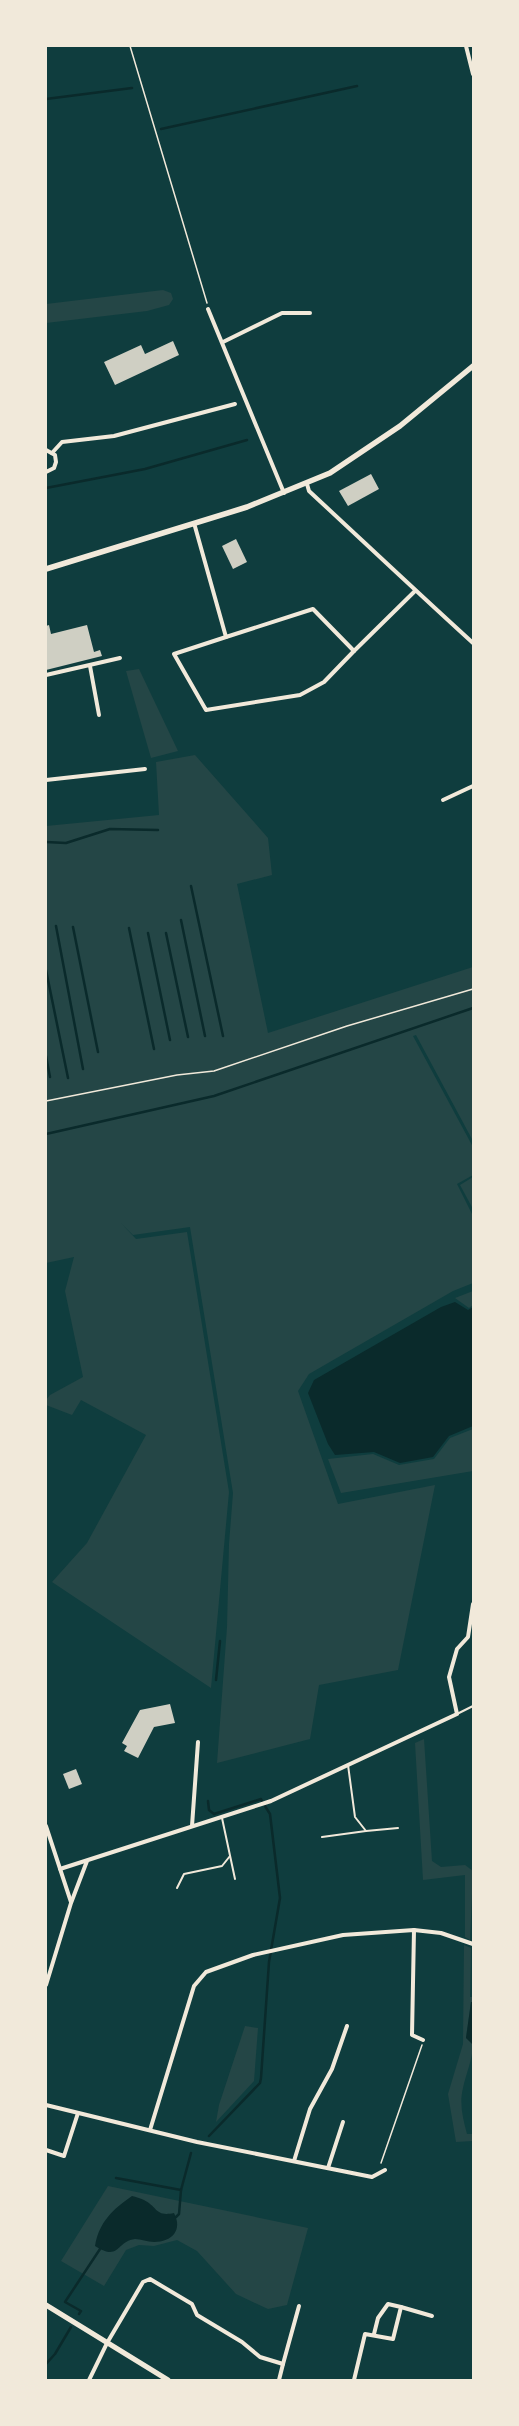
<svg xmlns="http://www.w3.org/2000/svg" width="519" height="2426" font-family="Barlow,sans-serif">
<rect width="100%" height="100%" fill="#0f3d3e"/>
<g fill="#244646">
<polygon points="163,290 171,293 173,299 169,305 147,311 46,323 46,304"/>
<polygon points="139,669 178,751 151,758 126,671"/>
<polygon points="195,755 268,838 272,875 237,884 268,1033 473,967 473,1141 416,1035 413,1036 473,1147 473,1175 457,1184 473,1216 473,1283 453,1291 309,1374 298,1391 338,1504 435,1485 398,1670 319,1685 310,1739 217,1763 227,1627 229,1544 233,1493 190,1227 133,1235 121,1223 136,1239 187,1232 229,1492 211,1688 52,1582 87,1543 146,1435 81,1400 72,1415 46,1405 46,1400 50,1395 83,1377 65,1291 74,1257 46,1263 46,826 159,815 156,762"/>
<polygon points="473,1177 473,1209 460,1185"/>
<polygon points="473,1291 473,1305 469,1308 455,1298"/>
<polygon points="473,1429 473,1471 341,1493 328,1459 373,1454 399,1465 434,1459 450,1438"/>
<polygon points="424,1739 432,1861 441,1867 465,1865 473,1871 470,1940 465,1937 465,1875 423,1880 415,1743"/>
<path d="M464,1945L471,1948L470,1997H473V2002H471L466,2038L473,2043C473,2059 466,2073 463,2088C459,2104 463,2119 467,2134H473V2141L456,2142L448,2094L463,2044Z"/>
<polygon points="245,2026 258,2028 254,2081 216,2122 219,2105"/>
<polygon points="108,2186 308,2228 287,2305 268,2309 236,2294 197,2251 177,2240 154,2246 139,2245 126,2250 104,2286 61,2261"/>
</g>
<g fill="#0a2a2b">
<polygon points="455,1302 468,1310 473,1307 473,1426 449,1436 433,1457 400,1463 374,1452 335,1455 328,1444 308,1393 314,1380 441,1307"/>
<polygon points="471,2002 473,2002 472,2044 466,2038"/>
<path d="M132,2196C136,2197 140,2198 144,2200C158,2207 155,2217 174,2213C183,2230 172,2242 154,2242C147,2242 141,2239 135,2239C116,2241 120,2262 95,2246C99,2222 113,2209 132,2196Z"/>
</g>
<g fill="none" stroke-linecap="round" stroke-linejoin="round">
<g stroke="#0a2a2b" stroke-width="2.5">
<polyline points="46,99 132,88"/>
<polyline points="161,129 357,86"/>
<polyline points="46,488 145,469 247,440"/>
<polyline points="46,842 66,843 110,829 158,830"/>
<polyline points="191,886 223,1036"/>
<polyline points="181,920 205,1036"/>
<polyline points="56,926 83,1069"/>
<polyline points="73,927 98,1052"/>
<polyline points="129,928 154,1049"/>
<polyline points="148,933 170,1040"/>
<polyline points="166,933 188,1037"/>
<polyline points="46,970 68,1078"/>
<polyline points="46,1056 50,1077"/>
<polyline points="46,1134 214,1096 473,1008"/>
<polyline points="216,1680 220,1641"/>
<polyline points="208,1801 209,1810 214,1814 261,1799 262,1801"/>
<polyline points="209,2136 260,2083 261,2078 269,1962 280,1898 270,1814 265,1806"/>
<polyline points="116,2178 181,2190 191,2153"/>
<polyline points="176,2217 179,2214 181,2190"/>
<polyline points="79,2314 81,2311 65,2302 100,2249"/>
<polyline points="46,2364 55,2354 71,2327"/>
</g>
</g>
<g fill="#cfcfc3">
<polygon points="173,341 179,355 115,385 104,362 141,345 145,354"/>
<polygon points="371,474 379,489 348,506 339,491"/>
<polygon points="236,539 247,562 233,569 222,546"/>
<polygon points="49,625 51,634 87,625 94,652 100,650 102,656 46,670 46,626"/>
<polygon points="170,1704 175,1723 154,1727 138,1758 124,1751 127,1746 122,1743 140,1710"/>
<polygon points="76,1769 82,1784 69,1789 63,1774"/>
</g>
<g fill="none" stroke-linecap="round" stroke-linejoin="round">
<g stroke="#f1e9da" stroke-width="1.5">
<polyline points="130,46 207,303"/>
<polyline points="46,1101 177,1075 214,1071 347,1026 473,989"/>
<polyline points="381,2163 422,2045"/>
</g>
<g stroke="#f1e9da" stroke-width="2">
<polyline points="457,1714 473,1706"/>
<polyline points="348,1765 355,1817 366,1831 398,1828"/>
<polyline points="222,1818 235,1879"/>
<polyline points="322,1837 366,1831"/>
<polyline points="177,1888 184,1874 222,1866 230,1856"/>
</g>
<g stroke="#f1e9da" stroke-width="4">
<polyline points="466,46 473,74"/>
<polyline points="208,309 284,493"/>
<polyline points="223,342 282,313 310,313"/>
<polyline points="46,450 55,455 56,462 54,468 46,472"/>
<polyline points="52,453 62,442 114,436 235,404"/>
<path d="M307,484L309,491C364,542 418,593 473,643"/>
<polyline points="194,523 226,637 313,609 354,651 415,591"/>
<polyline points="226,637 174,654 206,710 300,695 324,682 354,651"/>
<polyline points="90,666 99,715"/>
<polyline points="46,675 120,658"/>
<polyline points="46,780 145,769"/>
<polyline points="443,800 473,786"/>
<polyline points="46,1826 71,1902"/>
<polyline points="192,1826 198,1742"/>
<polyline points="60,1869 271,1801 457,1714 449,1677 457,1649 468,1637 473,1604"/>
<polyline points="414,1930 412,2035 423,2040"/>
<polyline points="46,1985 71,1903 87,1861"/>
<polyline points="46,2105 197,2142 372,2177 385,2170"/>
<polyline points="150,2130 194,1986 206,1972 253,1955 343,1935 414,1930 441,1933 473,1944"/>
<polyline points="46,2150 64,2156 78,2113"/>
<polyline points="294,2161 310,2109 332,2069 347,2026"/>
<polyline points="328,2168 343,2122"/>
<polyline points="401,2307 432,2316"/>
<polyline points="283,2364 299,2306"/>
<polyline points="89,2380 107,2343 143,2282 150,2279 192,2304 197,2315 242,2342 260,2357 283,2364 279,2380"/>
<polyline points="354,2380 365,2334 393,2339 401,2307 388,2304 378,2318 374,2334"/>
</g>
<polyline stroke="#f1e9da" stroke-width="5" points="46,2305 168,2380"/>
<polyline stroke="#f1e9da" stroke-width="5.5" points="46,569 247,507 330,473 400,426 473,366"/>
</g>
<rect width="519" height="2426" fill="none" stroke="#f1e9da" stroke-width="94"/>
</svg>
